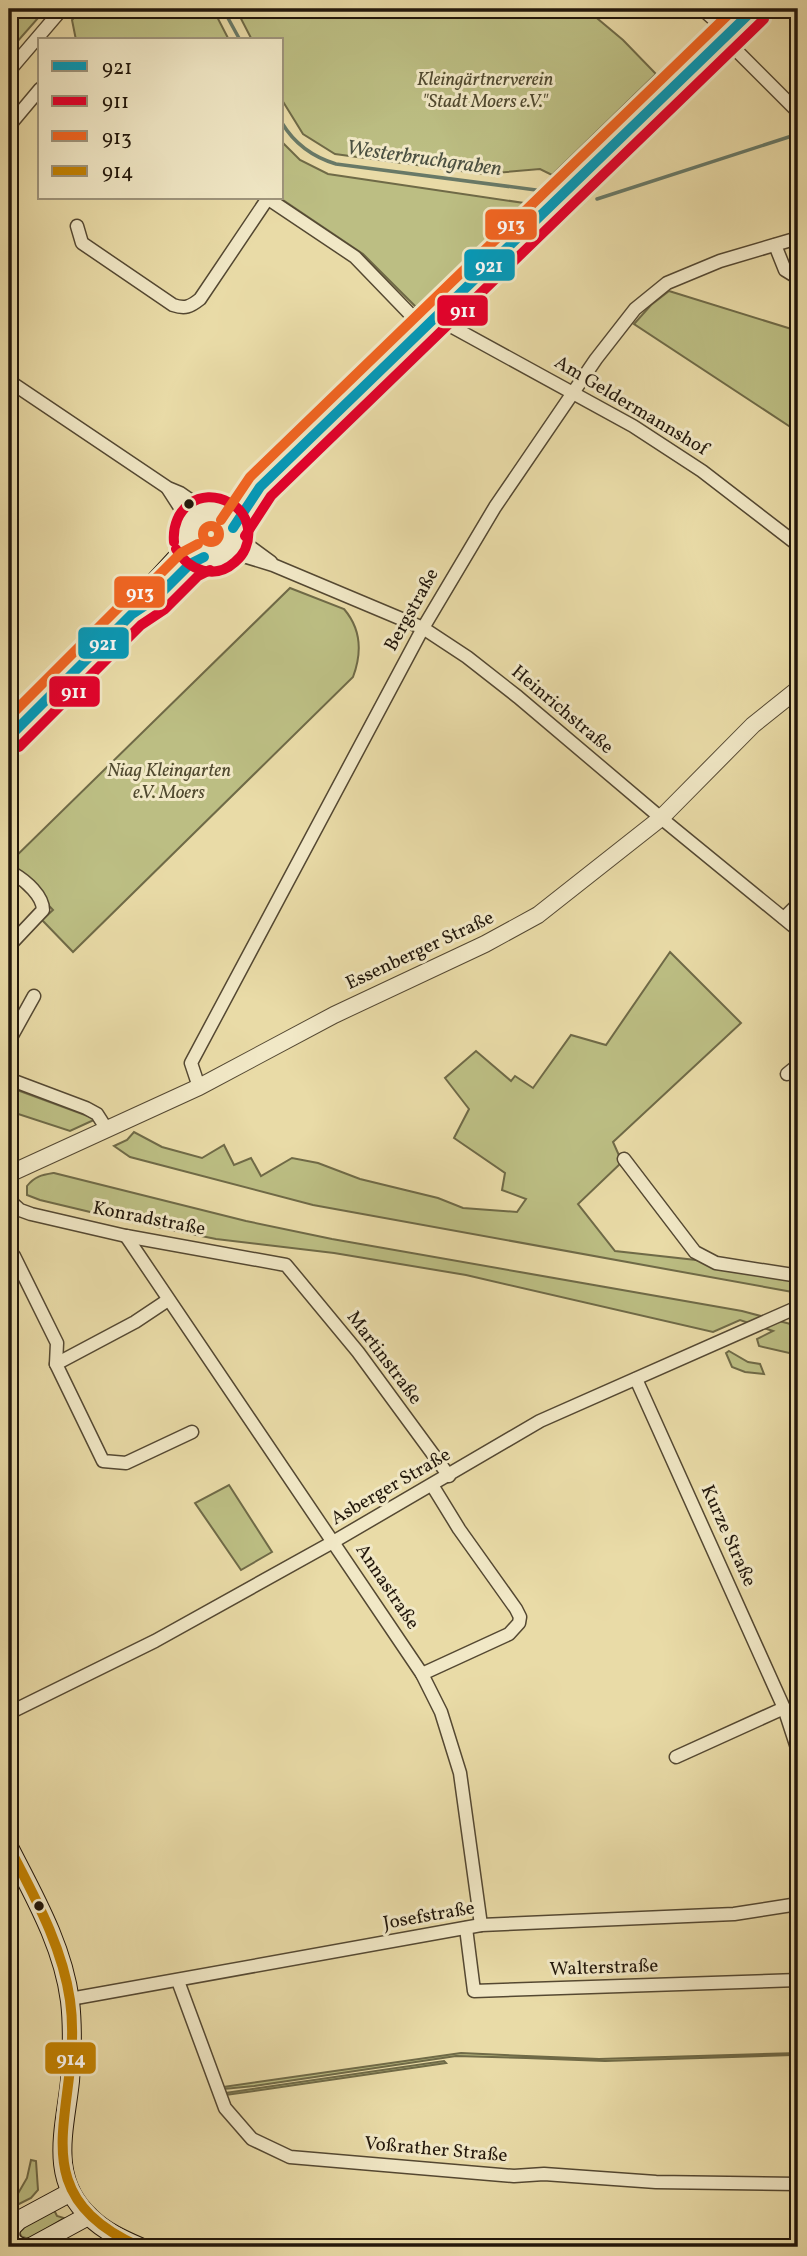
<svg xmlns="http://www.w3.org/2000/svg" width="807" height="2256" font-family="Vollkorn,serif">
<rect width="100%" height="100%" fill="#e9dba7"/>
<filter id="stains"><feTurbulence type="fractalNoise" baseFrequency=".00286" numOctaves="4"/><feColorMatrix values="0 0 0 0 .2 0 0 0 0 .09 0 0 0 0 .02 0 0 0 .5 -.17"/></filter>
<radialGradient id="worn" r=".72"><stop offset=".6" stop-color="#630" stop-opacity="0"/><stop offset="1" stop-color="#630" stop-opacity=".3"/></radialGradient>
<g fill="#bcbe83" stroke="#6f6a47" stroke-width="2">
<polygon points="9,9 46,9 17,42"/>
<polygon points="81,9 213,9 229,40 76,40 72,20"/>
<polygon points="236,9 586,9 623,40 656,74 552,175 540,169 483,174 335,154 303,134 282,100 282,40 252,40"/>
<polygon points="282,142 300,160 328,174 524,203 416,307 363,254 280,198 282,198"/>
<polygon points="669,291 798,331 798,432 634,324 651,305"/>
<circle cx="211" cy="535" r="15"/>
<path d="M290,588L344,609C362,630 362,653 353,677L73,952L42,920L53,910L9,863Z"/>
<polygon points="670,952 741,1023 613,1142 622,1162 578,1204 615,1251 705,1261 798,1281 798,1293 313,1205 130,1157 114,1146 127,1140 134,1132 162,1147 202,1158 224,1145 234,1165 251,1158 261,1176 292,1158 318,1163 360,1179 438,1198 463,1208 517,1212 526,1199 502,1190 505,1173 454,1138 469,1109 445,1078 476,1051 511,1081 515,1076 533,1088 571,1035 606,1045"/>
<polygon points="9,1087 96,1119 70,1131 9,1111"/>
<path d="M54,1173L246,1221L332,1239L742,1311L798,1326V1355L759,1346L757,1339L773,1331L740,1320L713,1332L466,1275L334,1253L216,1239L132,1222L40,1200L27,1195V1186C35,1176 42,1175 54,1173Z"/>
<polygon points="729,1351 748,1362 760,1364 764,1374 745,1372 732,1367 726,1353"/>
<polygon points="229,1485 272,1552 241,1570 195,1503"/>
<polygon points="461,2053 525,2056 525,2058 456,2056 254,2086 224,2089 223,2087"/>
<polygon points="798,2053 798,2055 793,2055 605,2061 527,2058 527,2056 599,2059"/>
<polygon points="444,2061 446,2063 226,2095 225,2093"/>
<polygon points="31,2160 36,2161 38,2190 31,2198 9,2209 27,2178"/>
<polygon points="53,2208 57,2216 64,2218 30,2239 22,2237 18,2231"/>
</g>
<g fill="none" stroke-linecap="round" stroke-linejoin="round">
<g stroke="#687967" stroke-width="3.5">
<polyline points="223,9 240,40"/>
<path d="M282,123C294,143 313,157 336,164L536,190"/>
<polyline points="597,199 798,134"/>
</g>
<g stroke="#544832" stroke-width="15">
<g id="minor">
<polyline points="702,9 729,33"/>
<polyline points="724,38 798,112"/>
<polyline points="9,71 62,9"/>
<polyline points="9,126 40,89"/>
<polyline points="267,198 355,257 410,314 447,324 633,426 702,471 798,545"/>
<path d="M77,226L82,243L173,305C185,309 190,307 200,299L268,198"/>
<polyline points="775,245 785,270 798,278"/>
<polyline points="9,381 168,488 180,493 206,511"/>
<polyline points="168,489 190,523"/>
<polyline points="234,535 271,562"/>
<polyline points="227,551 273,565 423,628 467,657 518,697 661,818 798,930"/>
<polyline points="9,708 23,723"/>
<path d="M9,877L14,874C26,881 43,896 43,910L9,946"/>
<polyline points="784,918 798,904"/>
<polyline points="9,1041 34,996"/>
<polyline points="787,1074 798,1065"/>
<polyline points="9,1079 86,1108 97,1114 106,1128"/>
<polyline points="199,1087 191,1063 423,628 495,507 596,359 635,309 667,283 720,261 798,238"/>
<polyline points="624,1159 695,1252 716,1263 793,1275 798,1278"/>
<polyline points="9,1200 20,1210 31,1214 126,1236 286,1265 358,1352 449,1476"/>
<polyline points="126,1236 422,1674 441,1712 460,1773 481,1925"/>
<polyline points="9,1250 14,1256 57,1343 56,1364"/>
<polyline points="168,1300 135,1322 56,1364 103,1461 126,1463 192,1432"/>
<polyline points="636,1379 784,1708 798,1751"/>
<polyline points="422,1674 509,1634 519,1623 520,1617 516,1609 459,1529 432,1485"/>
<polyline points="9,1713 155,1641 333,1542 540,1421 798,1307"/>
<polyline points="676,1757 784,1708"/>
<polyline points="9,1884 24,1876"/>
<polyline points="466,1928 474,1991 798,1980"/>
<polyline points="178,1981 225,2108 252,2139 290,2157 514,2176 544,2174 656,2182 798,2184"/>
<polyline points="70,1999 481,1925 734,1914 798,1904"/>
</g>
</g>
<g stroke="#544832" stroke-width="18">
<polyline id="tertiary" points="9,1174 199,1087 334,1015 485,944 538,915 661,818 753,725 798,689"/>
</g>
<g stroke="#22170b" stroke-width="20">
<g id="secondary">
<circle cx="211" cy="534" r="23"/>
<polyline points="224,515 260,487 754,9"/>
<polyline points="135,608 147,590 181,553 188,542"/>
<polyline points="9,737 132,614 156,598 190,564 204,557"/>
<path d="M9,1847C34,1896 63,1946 70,2001C73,2027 72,2055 70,2081C65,2129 48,2179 90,2217C104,2231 122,2239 140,2247"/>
<path d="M11,2229C9,2238 12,2244 21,2247"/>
<polyline points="9,2230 19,2220 71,2192"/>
<polyline points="31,2247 88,2216"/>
</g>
</g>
<use href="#minor" stroke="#f1e8c6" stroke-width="12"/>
<use href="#tertiary" stroke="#f1e8c6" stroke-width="16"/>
<use href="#secondary" stroke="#f1e8c6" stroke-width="18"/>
<g stroke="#f1e8c6" stroke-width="16">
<g id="bus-1">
<polyline points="233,528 260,487 754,9"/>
<polyline points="9,737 132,614 156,598 190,564 204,557"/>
</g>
</g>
<g stroke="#f1e8c6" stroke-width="16">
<g id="bus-2">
<polyline points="245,536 271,496 764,19"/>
<path d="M174,542C171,509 200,486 230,503C253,515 254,547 235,562C215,580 189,571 176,549"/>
<polyline points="19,747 141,625 165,609 198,576 210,570"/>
</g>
</g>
<g stroke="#f1e8c6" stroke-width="16">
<g id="bus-3">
<polyline points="221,520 250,477 734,9"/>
<circle cx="211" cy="534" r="8"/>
<polyline points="9,717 122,604 147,587 181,553 198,544"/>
</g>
</g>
<g stroke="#f1e8c6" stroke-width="16">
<path id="bus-4" d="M9,1847C34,1896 62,1945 70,2000C85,2106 12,2190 140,2247"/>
</g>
<use href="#bus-1" stroke="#039aba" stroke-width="10"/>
<use href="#bus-2" stroke="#e4002b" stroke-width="10"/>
<use href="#bus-3" stroke="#f26522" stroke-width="10"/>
<use href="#bus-4" stroke="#c28203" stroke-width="10"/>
</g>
<g fill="#22170b" stroke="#f1e8c6" stroke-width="2.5">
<circle cx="189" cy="504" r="6"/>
<circle cx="39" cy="1906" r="6"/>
</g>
<g text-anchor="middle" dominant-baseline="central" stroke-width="6" stroke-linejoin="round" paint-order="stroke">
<g font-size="19" font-style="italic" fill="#50492f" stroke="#f1e8c6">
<text x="485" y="80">Kleingärtnerverein<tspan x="485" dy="22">"Stadt Moers e.V."</tspan></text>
<text x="169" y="771">Niag Kleingarten<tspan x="169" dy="22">e.V. Moers</tspan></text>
</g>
<g font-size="19" fill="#22170b" stroke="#f1e8c6">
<text transform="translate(631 406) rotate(31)">Am Geldermannshof</text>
<text transform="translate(412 610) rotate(-61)">Bergstraße</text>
<text transform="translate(562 710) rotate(40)">Heinrichstraße</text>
<text transform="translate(420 951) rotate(-25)">Essenberger Straße</text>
<text transform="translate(149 1219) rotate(11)">Konradstraße</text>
<text transform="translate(384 1358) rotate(53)">Martinstraße</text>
<text transform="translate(391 1487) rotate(-30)">Asberger Straße</text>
<text transform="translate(728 1536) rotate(66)">Kurze Straße</text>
<text transform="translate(387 1587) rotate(56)">Annastraße</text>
<text transform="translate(429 1916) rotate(-10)">Josefstraße</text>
<text transform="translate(604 1968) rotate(-2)">Walterstraße</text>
<text transform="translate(436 2150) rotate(5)">Voßrather Straße</text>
</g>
<g font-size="21" font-style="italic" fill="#4b5041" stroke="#f1e8c6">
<text transform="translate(424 159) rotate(8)">Westerbruchgraben</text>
</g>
</g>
<g stroke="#f1e8c6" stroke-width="2.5">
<rect x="484" y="208" width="54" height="33" rx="7" fill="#f26522"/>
<rect x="463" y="248" width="53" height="34" rx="7" fill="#039aba"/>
<rect x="436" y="294" width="53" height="33" rx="7" fill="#e4002b"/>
<rect x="113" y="575" width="53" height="34" rx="7" fill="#f26522"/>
<rect x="77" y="626" width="53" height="34" rx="7" fill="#039aba"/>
<rect x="48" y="675" width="53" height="33" rx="7" fill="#e4002b"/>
<rect x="44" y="2041" width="53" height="34" rx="7" fill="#c28203"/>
</g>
<g font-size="19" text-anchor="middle" font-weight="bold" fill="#fff">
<text x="511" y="231">913</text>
<text x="489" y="272">921</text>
<text x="463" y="317">911</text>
<text x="140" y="599">913</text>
<text x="103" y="650">921</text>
<text x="74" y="698">911</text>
<text x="71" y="2065">914</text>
</g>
<rect width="807" height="2256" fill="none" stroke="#e9dba7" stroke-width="35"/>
<rect x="10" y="10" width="786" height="2235" fill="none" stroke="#22170b" stroke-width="3.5"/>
<rect x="18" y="18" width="772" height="2221" fill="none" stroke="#22170b" stroke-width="2"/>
<rect x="38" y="38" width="245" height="161" fill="#f1e8c6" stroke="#9e947b" stroke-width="2"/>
<rect x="52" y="61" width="35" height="10" fill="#039aba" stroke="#9e947b" stroke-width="2"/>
<text x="102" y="74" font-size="21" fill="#22170b">921</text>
<rect x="52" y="96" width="35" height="10" fill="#e4002b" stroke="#9e947b" stroke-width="2"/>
<text x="102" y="108" font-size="21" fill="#22170b">911</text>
<rect x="52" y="131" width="35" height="10" fill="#f26522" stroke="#9e947b" stroke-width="2"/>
<text x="102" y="144" font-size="21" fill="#22170b">913</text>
<rect x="52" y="166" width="35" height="10" fill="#c28203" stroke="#9e947b" stroke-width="2"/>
<text x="102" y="178" font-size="21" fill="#22170b">914</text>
<rect width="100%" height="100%" filter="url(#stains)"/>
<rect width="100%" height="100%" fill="url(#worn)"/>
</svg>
